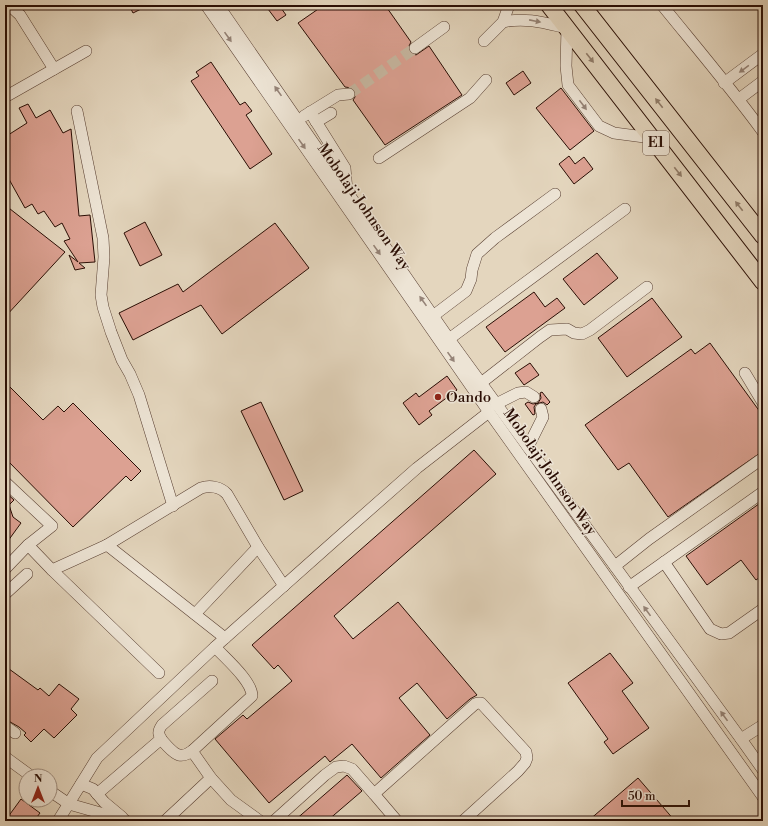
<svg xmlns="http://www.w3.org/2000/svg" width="768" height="826" font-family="'Libre Bodoni',serif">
<rect width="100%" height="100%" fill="#e4d6be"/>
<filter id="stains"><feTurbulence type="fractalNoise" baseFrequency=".005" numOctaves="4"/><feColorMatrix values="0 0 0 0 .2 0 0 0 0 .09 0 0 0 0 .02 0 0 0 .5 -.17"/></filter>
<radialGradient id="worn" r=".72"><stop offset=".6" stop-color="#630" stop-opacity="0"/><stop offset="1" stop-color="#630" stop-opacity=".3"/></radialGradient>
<g fill="#dca192" stroke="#290d04">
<polygon points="129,5 149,5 133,13"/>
<polygon points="265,5 279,5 286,15 277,21"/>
<polygon points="324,5 385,5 411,42 408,48 410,52 416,55 429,46 462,95 385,145 353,100 355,97 355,90 352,88 345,87 298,23"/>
<polygon points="211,62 240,105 245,102 252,111 246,115 272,154 250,169 191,81 199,76 196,72"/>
<polygon points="523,71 531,83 514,95 506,83"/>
<polygon points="561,88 594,131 570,150 536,108"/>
<polygon points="28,104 36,118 50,110 63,133 71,129 79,216 90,215 95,262 79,263 85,268 75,270 69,255 78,262 64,241 70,239 62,223 55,227 44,211 38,214 32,204 25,208 5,172 5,137 27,123 19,108"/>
<polygon points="569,156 575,164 584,157 593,169 574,184 559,164"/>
<polygon points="5,205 65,252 5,317"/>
<polygon points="145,222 162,255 140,266 124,233"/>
<polygon points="275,223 309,268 222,334 201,305 133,340 119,313 178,284 183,292"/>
<polygon points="597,253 618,278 584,305 563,279"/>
<polygon points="534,292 545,307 557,298 565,308 505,352 486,327"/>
<polygon points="652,298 682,337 627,377 598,338"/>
<polygon points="710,343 763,416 763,451 668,517 629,463 618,470 585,425 691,349 695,354"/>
<polygon points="530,363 539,375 524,385 515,373"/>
<polygon points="447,376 457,390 429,411 432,415 419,425 403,403 416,393 419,397"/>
<polygon points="5,382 43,420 58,406 64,412 73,403 141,471 131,481 126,476 73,527 5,458"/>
<polygon points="542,392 550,402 547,405 543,402 536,404 534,407 535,414 533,415 525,404 528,402 533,404 538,403 541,398 540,393"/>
<polygon points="261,402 303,491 284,500 241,411"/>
<polygon points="474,450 496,474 334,616 353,639 398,602 477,695 470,699 447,719 417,683 399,698 430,735 381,778 352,744 330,762 325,756 269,803 215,739 243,715 247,719 292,681 278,665 274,669 252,645"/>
<polygon points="5,492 14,500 9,505 13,517 21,523 5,545"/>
<polygon points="763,501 763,575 756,580 741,560 707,585 686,556"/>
<polygon points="610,653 633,683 622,691 649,728 613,754 604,742 608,739 568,683"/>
<polygon points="5,666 38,690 40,688 49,696 59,684 79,699 71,709 77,715 54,738 44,729 31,742 24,735 26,733 19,727 5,719"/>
<polygon points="347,775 362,791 327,821 294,821"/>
<polygon points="638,778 675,821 588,821"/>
<polygon points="21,799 40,813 34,821 5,821"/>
</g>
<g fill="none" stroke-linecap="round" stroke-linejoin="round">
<polyline stroke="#c8b8a2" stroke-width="11" stroke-dasharray="11 5.5" stroke-linecap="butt" points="349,94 415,48"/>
<g stroke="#583f32" stroke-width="12">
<g id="minor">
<polyline points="9,5 20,15 54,69"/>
<polyline points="206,5 489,412 763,797"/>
<polyline points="218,5 449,339 741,739 763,770"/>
<path d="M662,5C696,47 731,88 763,132"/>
<path d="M503,22C525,17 545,23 567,28L566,66L568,85L599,126L614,133L652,138"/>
<polyline points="484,41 503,22 509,5"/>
<polyline points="415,48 444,27"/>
<polyline points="724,83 763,54"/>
<polyline points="5,97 86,51"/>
<polyline points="739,99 763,81"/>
<polyline points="77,111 103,238 104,257 101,295 103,307 111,332 122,360 130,374 139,395 173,506"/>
<polyline points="310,112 345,168 347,191"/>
<polyline points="304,116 338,95 349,94"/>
<polyline points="316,122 331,113"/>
<polyline points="379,158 470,98 486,80"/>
<polyline points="433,316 466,291 471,279 472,270 477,254 495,238 555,194"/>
<polyline points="449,339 625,209"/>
<polyline points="745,373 763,403"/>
<polyline points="481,383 540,337 550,330 567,329 574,333 582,334 590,330 647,287"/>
<polyline points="496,404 518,393 526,392 534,397"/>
<polyline points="528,447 543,417 541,409"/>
<polyline points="5,482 52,526 28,545"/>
<polyline points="664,562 710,629 721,634 729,633 763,609"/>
<polyline points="615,566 649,539 763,458"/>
<polyline points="5,569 28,545 52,570 107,545"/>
<polyline points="52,570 159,673"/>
<polyline points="629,587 763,492"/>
<polyline points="5,594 27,574"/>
<polyline points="195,614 258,547"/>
<path d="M225,638L107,545L201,488C210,485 221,487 227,494L258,547L284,586"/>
<path d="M212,681L162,725C160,728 158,731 159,734C160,740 174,754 179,755C184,756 188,754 192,751L252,696C252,681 226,659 215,647"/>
<polyline points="5,726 15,733"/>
<polyline points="741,739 763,725"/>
<polyline points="192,751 211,778 231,800 260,821"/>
<polyline points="5,757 31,776"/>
<polyline points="81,784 93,789 104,802 122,817"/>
<polyline points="50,791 69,804 125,820"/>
<polyline points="97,794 161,739"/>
<polyline points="374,794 397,821"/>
<polyline points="58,821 97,758 215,647 341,535 417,468 489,412"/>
<polyline points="165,821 211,778"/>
<polyline points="274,821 325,775 336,767 344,766 352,769 374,794 475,704 478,703 481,703 526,752 527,758 525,763 518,771 463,821"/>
</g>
</g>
<g stroke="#290d04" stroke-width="18">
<g id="highway">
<polyline points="549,5 763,282"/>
<polyline points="582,5 763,236"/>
</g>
</g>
<use href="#minor" stroke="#ede4d5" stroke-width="11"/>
<use href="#highway" stroke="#e4d6be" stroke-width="16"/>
</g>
<defs><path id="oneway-solid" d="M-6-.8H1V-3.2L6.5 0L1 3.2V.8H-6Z"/></defs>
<g fill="#958377">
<use href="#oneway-solid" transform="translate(535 21) rotate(11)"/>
<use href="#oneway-solid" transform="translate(228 37) rotate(55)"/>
<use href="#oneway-solid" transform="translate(744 69) rotate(144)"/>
<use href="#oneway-solid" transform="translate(278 91) rotate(-125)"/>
<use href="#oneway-solid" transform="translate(583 105) rotate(53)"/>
<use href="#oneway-solid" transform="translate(302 144) rotate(55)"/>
<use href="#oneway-solid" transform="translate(377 250) rotate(55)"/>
<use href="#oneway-solid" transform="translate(423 301) rotate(-125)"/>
<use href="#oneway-solid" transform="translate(451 357) rotate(55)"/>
<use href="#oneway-solid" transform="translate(647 611) rotate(-126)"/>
<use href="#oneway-solid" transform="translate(724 716) rotate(-126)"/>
</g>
<g fill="#907c6a">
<use href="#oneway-solid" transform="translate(590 58) rotate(52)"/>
<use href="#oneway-solid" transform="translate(659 103) rotate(-128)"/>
<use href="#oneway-solid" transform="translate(678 172) rotate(52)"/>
<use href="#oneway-solid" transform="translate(739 206) rotate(-128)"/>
</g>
<circle fill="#8f2418" stroke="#ede4d5" stroke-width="1.5" cx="438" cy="397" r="4"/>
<g text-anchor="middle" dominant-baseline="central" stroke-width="3" stroke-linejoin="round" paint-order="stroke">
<rect fill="#ede4d5" stroke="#644e43" stroke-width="1" x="643" y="131" width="26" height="24" rx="3"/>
<g font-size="14" font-weight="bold" fill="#290d04">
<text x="656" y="143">E1</text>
</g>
<g font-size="15" fill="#290d04" stroke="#ede4d5">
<text transform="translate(364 207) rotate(55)">Mobolaji Johnson Way</text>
<text transform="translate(550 472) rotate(55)">Mobolaji Johnson Way</text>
</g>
<g font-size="15" fill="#290d04" stroke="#ede4d5" text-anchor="start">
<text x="446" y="397">Oando</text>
</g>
</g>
<rect width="768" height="826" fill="none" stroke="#e4d6be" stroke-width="20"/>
<rect x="6" y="6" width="756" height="814" fill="none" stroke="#290d04" stroke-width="2"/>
<rect x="10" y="10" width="748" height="806" fill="none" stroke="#290d04"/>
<g transform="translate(38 788)"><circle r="19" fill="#ede4d5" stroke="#9f8e81"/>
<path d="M0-3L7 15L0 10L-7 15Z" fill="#8f2418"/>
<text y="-6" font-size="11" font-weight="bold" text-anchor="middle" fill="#290d04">N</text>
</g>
<path d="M622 800v6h67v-6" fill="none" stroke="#290d04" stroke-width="2"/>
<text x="628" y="800" font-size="12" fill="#290d04" stroke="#ede4d5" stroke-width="3" paint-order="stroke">50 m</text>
<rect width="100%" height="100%" filter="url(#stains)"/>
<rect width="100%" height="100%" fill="url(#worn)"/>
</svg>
